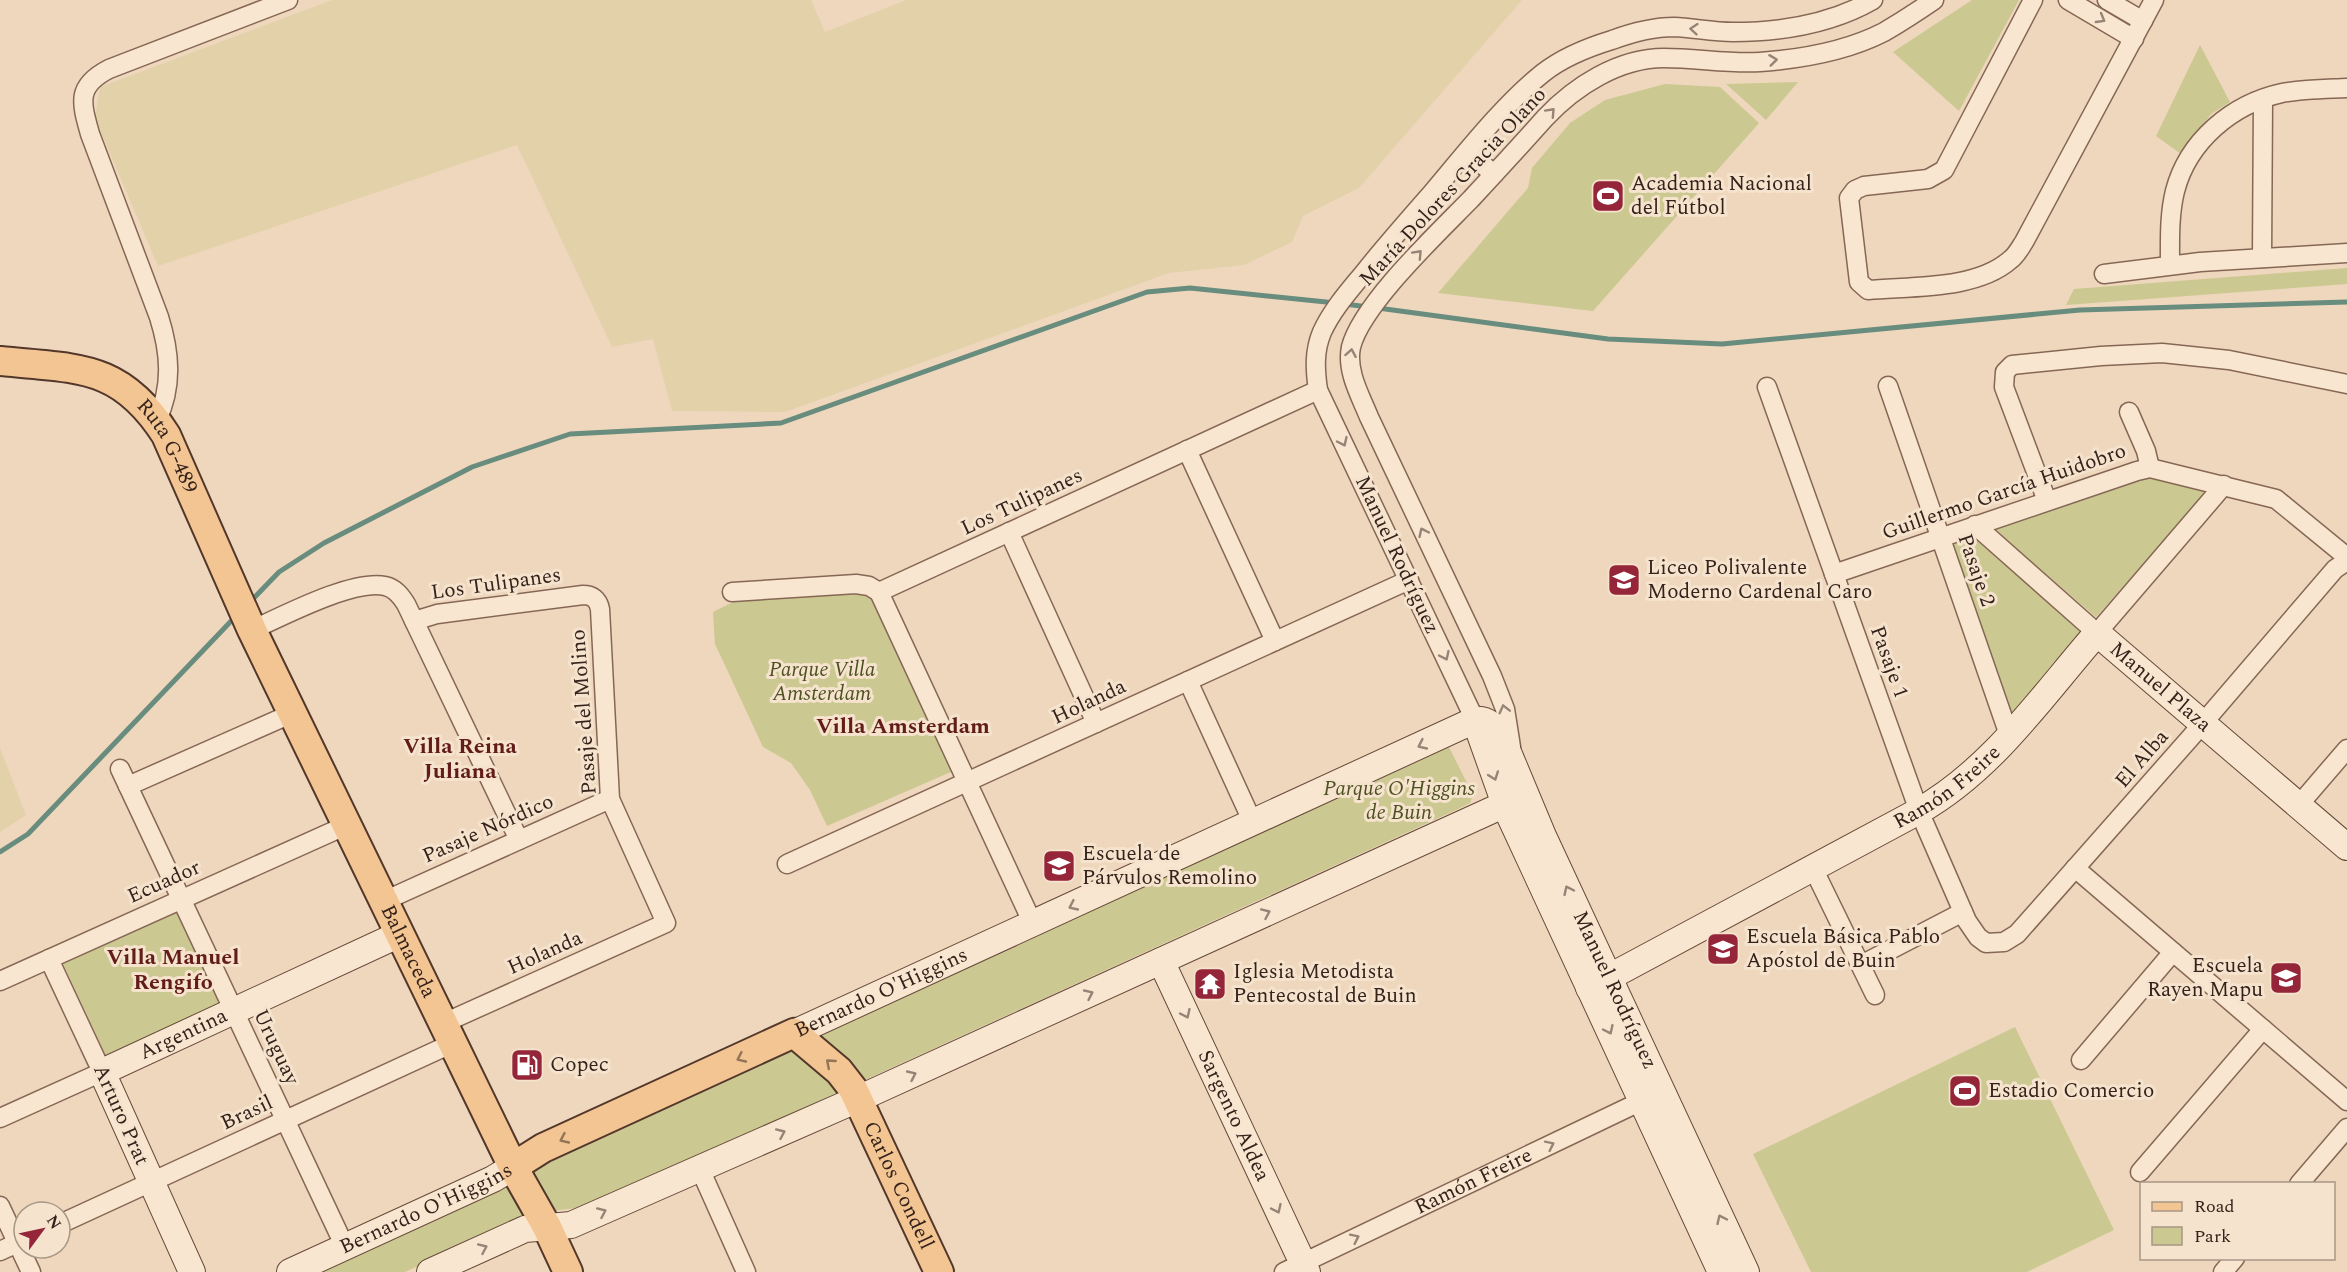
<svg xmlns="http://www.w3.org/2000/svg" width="2347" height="1272" font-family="Spectral,serif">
<rect width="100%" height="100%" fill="#eed7bd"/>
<g fill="#e3d1aa">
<polygon points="332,0 811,0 825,32 906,0 1522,0 1359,188 1303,216 1292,242 1244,265 1169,273 785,412 672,411 653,339 612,347 517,145 158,266 95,118 100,87"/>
<polygon points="0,748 26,815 0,832"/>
</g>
<g fill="#cbc891">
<polygon points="1972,0 2019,0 1959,111 1893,52"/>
<polygon points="2200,45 2230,102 2211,114 2181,154 2156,136"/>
<polygon points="1798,82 1766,120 1726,84"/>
<polygon points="1665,84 1720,87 1759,123 1593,311 1438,293 1528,188 1532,168 1570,123 1605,100"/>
<polygon points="2347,268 2347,284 2066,305 2074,289"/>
<polygon points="2143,473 2214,484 2096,617 1989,525"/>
<polygon points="1974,532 2091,631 2010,716 1948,539"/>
<polygon points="857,590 871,596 953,771 827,826 810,790 791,763 763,747 715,644 713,612 733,602"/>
<polygon points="1439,747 1449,747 1473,795 1470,803 1456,810 587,1207 559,1210 514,1222 405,1272 306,1272"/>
<polygon points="176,909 220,1004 106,1056 62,961"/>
<polygon points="2015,1027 2114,1230 2027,1272 1811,1272 1753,1154"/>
</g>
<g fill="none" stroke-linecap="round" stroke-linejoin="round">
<g stroke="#688c7d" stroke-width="5">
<polyline points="1345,304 1368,307"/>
<polyline points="1378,308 1608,339 1722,344 2080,310 2347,302"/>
<polyline points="250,602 279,572 324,543 472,467 570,434 781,423 1147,292 1190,288 1336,303"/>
<polyline points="0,852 28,834 235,617"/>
</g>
<g stroke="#866756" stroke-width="21">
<g id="street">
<path d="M2033,0L1944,170L1928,179L1864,186L1855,190L1849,198L1859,282L1868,290C1911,286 1976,290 2010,260C2016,256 2020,248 2024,242L2154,0"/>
<polyline points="2068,0 2134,39"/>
<polyline points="2107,0 2143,21"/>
<polyline points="1467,152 1494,174"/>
<polyline points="2262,258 2263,99"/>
<path d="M2170,265C2170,241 2169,215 2175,191C2188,141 2232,104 2282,93C2303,89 2326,89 2347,88"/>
<polyline points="2104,274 2200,262 2347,253"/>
<polyline points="1888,386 2009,735"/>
<polyline points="1767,387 1919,811 1967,921 1978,937 1986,943 2004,942 2017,934 2191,737 2335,569 2347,561"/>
<polyline points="2129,412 2146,451 2150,468"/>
<path d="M157,420C173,386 170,352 159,317L90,134C81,102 76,86 109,69L288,0"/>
<polyline points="1187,450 1275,641"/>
<polyline points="2047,501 2004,387 2005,372 2012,365 2101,356 2162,353 2229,360 2347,384"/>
<polyline points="1975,525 2097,633 2224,485"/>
<polyline points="1009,532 1096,723"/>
<polyline points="1834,574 2137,471 2150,468 2276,499 2347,557"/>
<polyline points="732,592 856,584 869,586 879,592"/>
<polyline points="879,592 1318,390"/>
<polyline points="879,592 1033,924"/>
<path d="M414,621L437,614L583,595C592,595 598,599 600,609L610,799L666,923L444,1023"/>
<path d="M252,630C283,616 353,579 385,586C395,588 401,596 406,604L519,840"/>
<polyline points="1188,681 1253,823"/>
<path d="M1475,720L1318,390C1315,369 1314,351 1322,332C1333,308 1351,289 1367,269C1388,243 1410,218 1432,193C1465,154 1503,105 1543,73C1562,58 1589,47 1612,40C1631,33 1654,27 1674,27C1694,28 1713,32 1733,32C1781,32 1831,24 1873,0"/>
<path d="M1511,747L1505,709L1492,676L1369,417C1360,395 1346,371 1351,347C1362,304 1439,232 1471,199C1496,172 1521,145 1545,118C1575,86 1619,58 1664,58C1697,58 1728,64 1760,62C1801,59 1847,51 1884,32C1901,22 1918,11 1934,0"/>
<polyline points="120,769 345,1247"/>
<polyline points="128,786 293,713"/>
<polyline points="2298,806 2347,749"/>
<polyline points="787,864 1409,580"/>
<polyline points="1813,868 1875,995"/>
<polyline points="2075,868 2347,1101"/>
<polyline points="384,901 610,799"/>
<polyline points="1861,965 1963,912"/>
<polyline points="0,981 347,825"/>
<polyline points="2081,1060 2173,952"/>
<polyline points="0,1118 102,1072 49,959"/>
<polyline points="700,1169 746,1272"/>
<polyline points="2140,1172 2263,1029"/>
<polyline points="2299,1184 2347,1128"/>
<polyline points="0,1206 31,1272"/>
<polyline points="60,1224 453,1043"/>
<polyline points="0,1251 24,1240"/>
<path id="s1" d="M1284,1272L1650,1097"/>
<polyline points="2223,1272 2235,1258"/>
</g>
</g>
<g stroke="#67493a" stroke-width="28">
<g id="secondary">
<polyline points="1475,720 1507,810 1721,1272"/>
<path id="s2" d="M1161,961L1307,1272"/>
<path id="s3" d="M1589,988L1919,811C1993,769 2042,696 2097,633L2347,847"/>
<path id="s4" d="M794,1033L1475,720C1489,718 1495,729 1503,740L1543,836L1746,1272"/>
<path id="s5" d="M192,1272L102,1072L400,934"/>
<path id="s6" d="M290,1272L493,1179L513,1167"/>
<polyline points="430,1272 525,1229 571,1225 858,1099 1525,795"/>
</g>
</g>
<g stroke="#53372b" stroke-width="32">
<g id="primary">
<path id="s7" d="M0,361C77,369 120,363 166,435L252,630L513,1167L547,1227L568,1272"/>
<path id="s8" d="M513,1167L543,1148L794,1033L839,1071L853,1089L939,1272"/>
</g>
</g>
<use href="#street" stroke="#f9e6d0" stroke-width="18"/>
<use href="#secondary" stroke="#f9e6d0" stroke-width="26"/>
<use href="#primary" stroke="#f3c593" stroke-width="28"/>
</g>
<defs><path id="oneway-chevron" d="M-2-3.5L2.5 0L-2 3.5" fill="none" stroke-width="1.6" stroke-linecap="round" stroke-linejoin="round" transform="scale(1.5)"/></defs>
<g stroke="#978476">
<use href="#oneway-chevron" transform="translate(2101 19) rotate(30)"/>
<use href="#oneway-chevron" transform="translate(1694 29) rotate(-175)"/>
<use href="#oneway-chevron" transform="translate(1773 60) rotate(-7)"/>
<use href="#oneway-chevron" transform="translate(1551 112) rotate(-47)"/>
<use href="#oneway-chevron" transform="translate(1418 254) rotate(-47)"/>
<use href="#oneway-chevron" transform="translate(1351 353) rotate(-80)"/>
<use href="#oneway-chevron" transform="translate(1343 442) rotate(65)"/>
<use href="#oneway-chevron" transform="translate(1423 532) rotate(-115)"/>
<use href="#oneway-chevron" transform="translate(1445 656) rotate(65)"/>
<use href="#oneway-chevron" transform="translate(1504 709) rotate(-104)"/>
<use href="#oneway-chevron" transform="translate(1422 745) rotate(155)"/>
<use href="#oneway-chevron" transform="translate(1494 776) rotate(70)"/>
<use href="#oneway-chevron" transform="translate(1568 890) rotate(-115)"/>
<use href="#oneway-chevron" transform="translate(1073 906) rotate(155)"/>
<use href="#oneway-chevron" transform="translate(1266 913) rotate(-24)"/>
<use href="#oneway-chevron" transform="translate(1089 994) rotate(-25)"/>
<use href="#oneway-chevron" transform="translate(1186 1014) rotate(65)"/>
<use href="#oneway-chevron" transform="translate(1609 1030) rotate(65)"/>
<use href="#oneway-chevron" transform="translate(912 1075) rotate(-25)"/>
<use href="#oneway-chevron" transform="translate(781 1133) rotate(-24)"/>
<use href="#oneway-chevron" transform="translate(1550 1145) rotate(-26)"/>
<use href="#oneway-chevron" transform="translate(1277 1209) rotate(65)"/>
<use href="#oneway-chevron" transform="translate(602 1212) rotate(-24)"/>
<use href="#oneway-chevron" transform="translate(1721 1219) rotate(-115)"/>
<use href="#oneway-chevron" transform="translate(1355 1238) rotate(-26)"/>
<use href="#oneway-chevron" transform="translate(483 1248) rotate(-24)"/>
</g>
<g stroke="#947457">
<use href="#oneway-chevron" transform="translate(741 1058) rotate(155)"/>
<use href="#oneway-chevron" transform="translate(830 1063) rotate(-139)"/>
<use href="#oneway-chevron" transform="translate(564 1139) rotate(155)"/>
</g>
<defs>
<g id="stadium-square" transform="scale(1.725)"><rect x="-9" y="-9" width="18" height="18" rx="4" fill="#952639" stroke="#f5e3cd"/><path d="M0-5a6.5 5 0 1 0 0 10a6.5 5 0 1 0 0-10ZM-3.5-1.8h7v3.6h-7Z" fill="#fff"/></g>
<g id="school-square" transform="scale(1.725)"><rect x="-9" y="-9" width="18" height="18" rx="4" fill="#952639" stroke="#f5e3cd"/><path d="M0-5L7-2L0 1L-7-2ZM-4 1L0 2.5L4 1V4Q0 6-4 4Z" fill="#fff"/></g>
<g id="temple-square" transform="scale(1.725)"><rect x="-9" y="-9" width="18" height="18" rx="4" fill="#952639" stroke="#f5e3cd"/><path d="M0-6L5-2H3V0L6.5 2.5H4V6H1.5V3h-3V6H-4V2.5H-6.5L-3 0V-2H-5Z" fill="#fff"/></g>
<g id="fuel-square" transform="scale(1.725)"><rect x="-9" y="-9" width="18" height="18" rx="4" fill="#952639" stroke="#f5e3cd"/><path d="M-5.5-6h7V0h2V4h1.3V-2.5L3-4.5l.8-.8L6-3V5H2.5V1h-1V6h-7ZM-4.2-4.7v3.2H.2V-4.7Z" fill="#fff"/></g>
</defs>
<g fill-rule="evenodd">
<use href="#stadium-square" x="1608" y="196"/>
<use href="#school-square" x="1624" y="580"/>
<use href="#school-square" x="1059" y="866"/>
<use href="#school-square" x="1723" y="949"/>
<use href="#school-square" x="2286" y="978"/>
<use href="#temple-square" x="1210" y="984"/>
<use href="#fuel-square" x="527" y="1065"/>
<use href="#stadium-square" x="1965" y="1091"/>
</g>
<g text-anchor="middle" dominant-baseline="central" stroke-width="6" stroke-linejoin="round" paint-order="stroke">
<g font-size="21" fill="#35231b" stroke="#f5e3cd" text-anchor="start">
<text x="1631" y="184">Academia Nacional<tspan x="1631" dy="24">del Fútbol</tspan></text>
<text x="1647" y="568">Liceo Polivalente<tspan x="1647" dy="24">Moderno Cardenal Caro</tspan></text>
<text x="1082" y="854">Escuela de<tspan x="1082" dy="24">Párvulos Remolino</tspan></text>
<text x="1746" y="937">Escuela Básica Pablo<tspan x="1746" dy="24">Apóstol de Buin</tspan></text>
<text x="2263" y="966" text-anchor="end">Escuela<tspan x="2263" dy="24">Rayen Mapu</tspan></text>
<text x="1233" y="972">Iglesia Metodista<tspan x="1233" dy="24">Pentecostal de Buin</tspan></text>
<text x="550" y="1065">Copec</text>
<text x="1988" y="1091">Estadio Comercio</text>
</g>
<g font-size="21" fill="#35231b" stroke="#f5e3cd">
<text transform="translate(1453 187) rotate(-47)">María Dolores Gracia Olano</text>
<text stroke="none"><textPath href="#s7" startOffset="202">Ruta G-489</textPath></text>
<text transform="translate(2004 492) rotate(-19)">Guillermo García Huidobro</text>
<text transform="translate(1022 502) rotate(-25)">Los Tulipanes</text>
<text transform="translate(1397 555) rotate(65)">Manuel Rodríguez</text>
<text transform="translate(1976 570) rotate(71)">Pasaje 2</text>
<text transform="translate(496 584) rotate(-8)">Los Tulipanes</text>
<text transform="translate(1889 662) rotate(70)">Pasaje 1</text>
<text stroke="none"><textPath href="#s3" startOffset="711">Manuel Plaza</textPath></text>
<text transform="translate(1089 702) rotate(-25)">Holanda</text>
<text transform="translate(584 712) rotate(-94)">Pasaje del Molino</text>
<text transform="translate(2142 759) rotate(-49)">El Alba</text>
<text stroke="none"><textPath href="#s3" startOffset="411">Ramón Freire</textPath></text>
<text transform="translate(488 829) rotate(-24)">Pasaje Nórdico</text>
<text transform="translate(164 882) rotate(-24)">Ecuador</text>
<text stroke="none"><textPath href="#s7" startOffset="762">Balmaceda</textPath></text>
<text transform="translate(545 953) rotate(-24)">Holanda</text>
<text stroke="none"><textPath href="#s4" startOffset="1060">Manuel Rodríguez</textPath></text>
<text stroke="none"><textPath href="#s4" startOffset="96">Bernardo O'Higgins</textPath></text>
<text stroke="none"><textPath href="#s5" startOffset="309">Argentina</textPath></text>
<text transform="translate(276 1047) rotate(65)">Uruguay</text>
<text transform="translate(247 1113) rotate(-25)">Brasil</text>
<text transform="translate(121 1115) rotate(66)">Arturo Prat</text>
<text stroke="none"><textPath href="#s2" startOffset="171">Sargento Aldea</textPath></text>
<text stroke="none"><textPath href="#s1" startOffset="210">Ramón Freire</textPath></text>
<text stroke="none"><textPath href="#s8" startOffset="500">Carlos Condell</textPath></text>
<text stroke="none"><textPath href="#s6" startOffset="150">Bernardo O'Higgins</textPath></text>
</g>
<g font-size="21" font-style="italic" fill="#4d5121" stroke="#f5e3cd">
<text x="822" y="670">Parque Villa<tspan x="822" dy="24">Amsterdam</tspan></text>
<text x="1399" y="789">Parque O'Higgins<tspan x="1399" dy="24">de Buin</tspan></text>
</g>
<g font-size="22" font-weight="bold" fill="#621d1a" stroke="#f5e3cd">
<text x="903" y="726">Villa Amsterdam</text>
<text x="460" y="746">Villa Reina<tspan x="460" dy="25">Juliana</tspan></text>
<text x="173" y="957">Villa Manuel<tspan x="173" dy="25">Rengifo</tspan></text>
</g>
</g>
<rect x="2140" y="1182" width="195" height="78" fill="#f5e3cd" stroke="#a89686" stroke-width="1.5"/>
<rect x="2152" y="1202" width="30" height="9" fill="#f3c593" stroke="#a89686" stroke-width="1.5"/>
<text x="2194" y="1212" font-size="18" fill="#35231b">Road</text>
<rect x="2152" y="1227" width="30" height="18" fill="#cbc891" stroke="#a89686" stroke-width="1.5"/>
<text x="2194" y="1242" font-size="18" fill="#35231b">Park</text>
<g transform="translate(42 1230) rotate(57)"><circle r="28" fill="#f5e3cd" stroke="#a89686" stroke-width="1.5"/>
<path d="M0-4.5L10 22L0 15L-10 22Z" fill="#952639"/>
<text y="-9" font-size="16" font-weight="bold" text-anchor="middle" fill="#35231b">N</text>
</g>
</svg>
